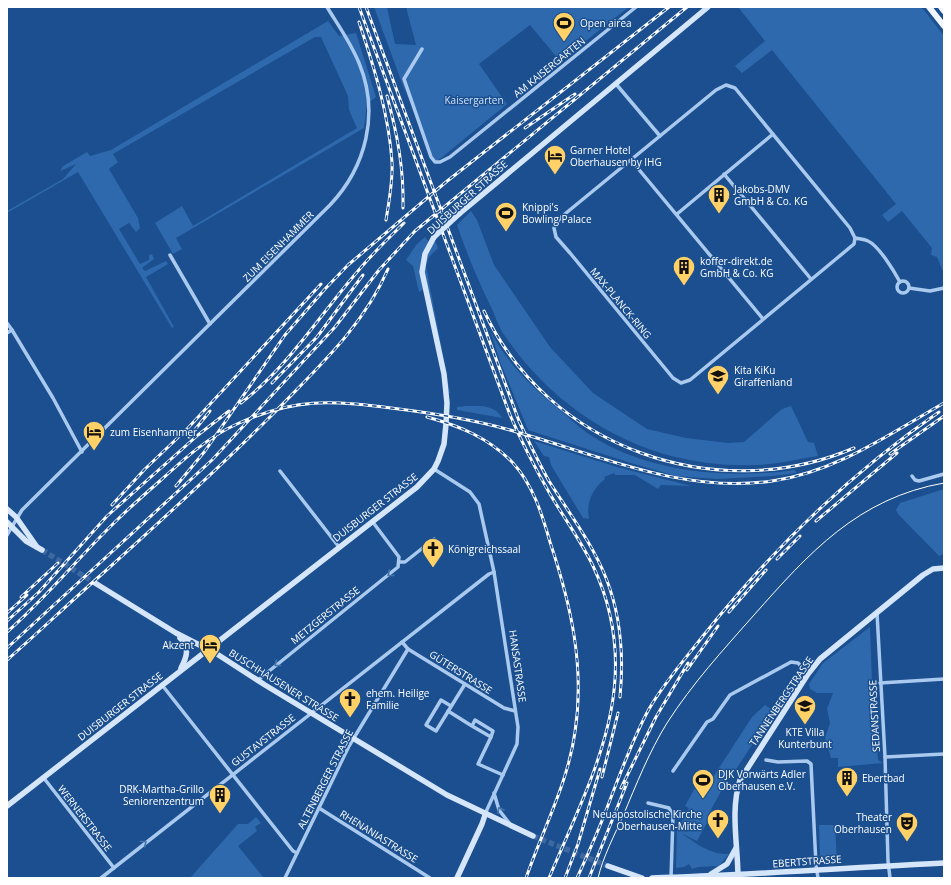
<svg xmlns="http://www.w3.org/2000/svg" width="951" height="885" font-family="'Open Sans',sans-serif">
<rect width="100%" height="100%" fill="#1b4f8f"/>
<g fill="#2e69ad">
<polygon points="374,7 387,7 395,44 416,45 406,7 629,7 560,61 530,25 479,64 507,104 435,163 402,83"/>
<polygon points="738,7 920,7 924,10 944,36 944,274 937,257 931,255 932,248 902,211 888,222 882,215 896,204 772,50 742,73 735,66 765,41"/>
<polygon points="328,21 339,36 356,33 376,97 367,104 364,128 176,238 182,249 173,254 155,223 182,206 193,226 357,128 349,110 348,96 321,37 315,37 113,154 118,162 109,169 138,218 140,228 136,232 129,223 119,229 140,264 149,260 149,255 152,254 154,259 142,268 145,271 166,261 168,264 146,277 174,327 172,328 78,172 7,213 7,211 63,179 76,164 60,171 63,166 87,152 90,156 111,150"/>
<path d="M471,211L477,220L494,265L550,347L593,393L647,429L686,438L728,443L744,442L782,409L791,406L808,442L814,443L818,456C798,459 778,464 758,465C655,470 562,420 505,336C499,328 496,318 492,309C478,281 467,254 457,225Z"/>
<polygon points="433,236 438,248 429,257 426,266 450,393 448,393 424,289 419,292 413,266 406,260 417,244 425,237 429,242"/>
<path d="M490,330C507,363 530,386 559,409C570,418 580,429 592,436C649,473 730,479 795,470L796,473L773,476L717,479L676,476L634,464L528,430L501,364Z"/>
<path d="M466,406C479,406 495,404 502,418L457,410V407Z"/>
<path d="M534,441L617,467L691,486L661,485L658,489L635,475H615L614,473L604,477L605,479C592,489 586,503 589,519L583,518L551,465L549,457L544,456Z"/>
<polygon points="944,489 944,554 939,556 898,514 896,510 900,503"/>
<polygon points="870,627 872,682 878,760 883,763 838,767 838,758 831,758 825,738 830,723 827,709 833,693 817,693 810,689 809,684 823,663"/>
<path d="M765,705L774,711L733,774L731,773L707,817L709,819L697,841L681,833C696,843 710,855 729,854L719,866L698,867L692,869L689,864L684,867L676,868L677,830L689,808L685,806L697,784L706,788L752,717Z"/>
<polygon points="256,817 261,823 255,827 257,831 238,846 264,878 190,878 238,824 248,824"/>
<polygon points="819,825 835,825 837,862 820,863"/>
</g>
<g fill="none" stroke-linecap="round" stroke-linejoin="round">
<g stroke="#3d69a0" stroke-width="5.5" stroke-dasharray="5.5 3" stroke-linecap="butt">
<polyline points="42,550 95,583"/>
<polyline points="533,836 608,866"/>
</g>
<g stroke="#a9c9ee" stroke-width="3.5">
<polyline points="422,49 404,79 431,157 435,162 440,162 450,157 636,7"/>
<polyline points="616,84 660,136"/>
<polygon points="726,85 735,88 850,228 855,238 854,244 836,259 690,380 681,383 673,378 570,253 556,237 554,228 560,218 716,90"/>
<polyline points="631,160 763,319"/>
<polyline points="724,174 811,279"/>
<polyline points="677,214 773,134"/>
<path d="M855,238C859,239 864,239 868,241C879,246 894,271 900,282"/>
<polyline points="170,255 210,324"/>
<circle cx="903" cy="287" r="6"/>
<polyline points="909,288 930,291 944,288"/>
<polyline points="7,323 12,330"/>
<polyline points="7,333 12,330 53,398 82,452"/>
<polyline points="434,469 470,492 479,504 494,572 518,727 517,744 485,814"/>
<polyline points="280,471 339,547"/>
<polyline points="912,476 915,480 919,481 944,474"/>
<path d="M7,535L22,510L330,205C366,167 380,113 359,63C351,43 338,25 327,7"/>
<polyline points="400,562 405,562 434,539"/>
<polyline points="877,613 885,757 888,861 890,878"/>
<polyline points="402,642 408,649 504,708 515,711"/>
<polyline points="258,680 398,567 399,557 372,521"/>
<polyline points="880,683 944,679"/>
<polyline points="162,685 293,851 297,853"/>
<polyline points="451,706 441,700 426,725 436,731 465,684"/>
<polyline points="448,711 472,726 475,720 493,731 491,737 472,726"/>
<polyline points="491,737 478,764 503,775"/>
<polyline points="885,757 944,754"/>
<polyline points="766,760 778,762 807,761 811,764 816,865 818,878"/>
<polyline points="673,771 707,722 713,719 730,695 791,662 798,663 808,674"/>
<polyline points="43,777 114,868"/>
<polyline points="494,793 499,810 510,824"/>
<polyline points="648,803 669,808 673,815 671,878"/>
<polyline points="319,808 430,878"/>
<polyline points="101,878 489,574 494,572"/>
<polyline points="285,878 349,746 408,649"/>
</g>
<g stroke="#d6e6fa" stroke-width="5.5">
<polyline points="459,214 708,7"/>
<polyline points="7,509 16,517 37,547"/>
<polyline points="7,522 26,541 42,550"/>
<polyline points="95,583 176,633 217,654 265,685 447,795 533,836"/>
<path d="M180,638C190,647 187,657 181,668"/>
<polyline points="7,806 417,487 434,469 438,461 444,444 446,424 447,403 444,374 422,272 425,254 434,237"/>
<polyline points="608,866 642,878"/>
<polyline points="711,874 727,864 736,848"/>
<polyline points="457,878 482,824 485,815"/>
<path d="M652,878C749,875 846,868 944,863"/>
<path d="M738,878C738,845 730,811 740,780L808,674L820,659L923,575L933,569L944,568"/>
</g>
<g stroke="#f0f6ff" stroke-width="6">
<polyline points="929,7 944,26"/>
<polyline points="941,7 944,11"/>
</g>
<path stroke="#fff" stroke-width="1" d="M598,878C603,857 614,836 623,816C636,785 649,752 667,723C692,684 723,650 754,615C809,553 858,498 944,483"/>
<g stroke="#fff" stroke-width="3">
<g id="rail">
<path d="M359,7L510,415C522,443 535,468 550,494C564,518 581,541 593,566C647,680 593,774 549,878"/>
<path d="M366,7L519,421C529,442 538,462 549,481C569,513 592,543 606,578C621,616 624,656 620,697"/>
<path d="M359,22C374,67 389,115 392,162C393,182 389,201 386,220"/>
<path d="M387,96C397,133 404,168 403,208"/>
<polyline points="525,128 575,94"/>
<path d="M484,311C548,448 716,507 854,448"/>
<polyline points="272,383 317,337 363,275"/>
<path d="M241,403C288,367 319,316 358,271C372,254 388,239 404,223"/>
<path d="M427,417C460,426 489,438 513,463C533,485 542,514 550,542C571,605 585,666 575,732C568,783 543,829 526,878"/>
<polyline points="189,437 210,411"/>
<polyline points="890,454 944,416"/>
<polyline points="176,486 205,451 285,335 325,289 348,265 446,182 669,7"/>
<polyline points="112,505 145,469 188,428 321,284"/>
<polyline points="816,521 897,453"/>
<polyline points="777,559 800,536"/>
<polyline points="21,597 58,563"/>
<polyline points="729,612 766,570"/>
<polyline points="7,613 27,595"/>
<polyline points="7,621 39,592 107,516 198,435 229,411"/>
<path d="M7,632C46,598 77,559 114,523C129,508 145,494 161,480C184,459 208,437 237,424C294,398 331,400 391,408C432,413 471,419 510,430C596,454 681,494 772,481C836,472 889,434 944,403"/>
<polyline points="7,648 212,460 335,327 379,270 415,231 687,7"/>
<path d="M7,660C39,632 69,603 101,575C161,521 218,469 275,412C318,367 363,327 388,269"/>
<polyline points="687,670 718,626"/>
<polyline points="602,777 618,713"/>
<polyline points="621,788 656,717 688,663"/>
<polyline points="565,878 578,844 600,769"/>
<path d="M577,878C589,852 600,827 610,800C622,769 633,738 649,709C664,683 685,659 703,636C771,551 849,474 939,412"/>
<polyline points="589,878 627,783"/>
</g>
</g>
<use href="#rail" stroke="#1b4f8f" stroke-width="1.5" stroke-dasharray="4.5" stroke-linecap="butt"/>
<polyline stroke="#d6e6fa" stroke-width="5.5" points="434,237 459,214"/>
</g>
<defs><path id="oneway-chevron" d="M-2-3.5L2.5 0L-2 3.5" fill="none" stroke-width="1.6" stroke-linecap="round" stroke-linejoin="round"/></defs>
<g stroke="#4674ac">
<use href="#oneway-chevron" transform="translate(390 574) rotate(141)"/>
<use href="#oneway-chevron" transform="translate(277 664) rotate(142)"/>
<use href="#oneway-chevron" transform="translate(500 810) rotate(-119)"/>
<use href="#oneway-chevron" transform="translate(144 843) rotate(-38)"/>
</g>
<defs>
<g id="stadium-pin" transform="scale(1.15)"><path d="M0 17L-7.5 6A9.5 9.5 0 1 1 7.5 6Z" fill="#ffd166" stroke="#1b4f8f"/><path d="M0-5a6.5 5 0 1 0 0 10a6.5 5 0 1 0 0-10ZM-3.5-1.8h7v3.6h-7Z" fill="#111"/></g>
<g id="hotel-pin" transform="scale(1.15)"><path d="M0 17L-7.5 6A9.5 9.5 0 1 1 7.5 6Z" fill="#ffd166" stroke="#1b4f8f"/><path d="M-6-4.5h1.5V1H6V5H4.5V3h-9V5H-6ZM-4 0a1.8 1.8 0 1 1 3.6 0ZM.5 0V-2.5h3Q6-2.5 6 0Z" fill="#111"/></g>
<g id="building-pin" transform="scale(1.15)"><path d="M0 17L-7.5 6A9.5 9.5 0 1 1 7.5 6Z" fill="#ffd166" stroke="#1b4f8f"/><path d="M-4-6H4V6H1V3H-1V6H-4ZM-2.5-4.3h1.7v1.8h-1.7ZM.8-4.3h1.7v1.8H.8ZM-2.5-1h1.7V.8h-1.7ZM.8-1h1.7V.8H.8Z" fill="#111"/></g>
<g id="school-pin" transform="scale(1.15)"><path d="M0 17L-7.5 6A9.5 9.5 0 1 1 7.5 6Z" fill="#ffd166" stroke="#1b4f8f"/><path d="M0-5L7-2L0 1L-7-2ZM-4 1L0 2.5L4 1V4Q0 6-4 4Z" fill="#111"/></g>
<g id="church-pin" transform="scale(1.15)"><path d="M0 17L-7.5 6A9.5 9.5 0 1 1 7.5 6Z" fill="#ffd166" stroke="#1b4f8f"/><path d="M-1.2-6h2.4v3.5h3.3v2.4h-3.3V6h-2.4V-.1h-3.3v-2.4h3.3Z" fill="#111"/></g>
<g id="theatre-pin" transform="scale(1.15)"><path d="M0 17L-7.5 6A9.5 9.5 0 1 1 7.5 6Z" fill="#ffd166" stroke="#1b4f8f"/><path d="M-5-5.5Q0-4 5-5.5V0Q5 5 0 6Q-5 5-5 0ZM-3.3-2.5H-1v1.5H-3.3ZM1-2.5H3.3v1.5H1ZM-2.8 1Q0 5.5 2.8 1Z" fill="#111"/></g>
</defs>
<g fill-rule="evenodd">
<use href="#stadium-pin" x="564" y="23"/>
<use href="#hotel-pin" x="555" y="156"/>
<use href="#building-pin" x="719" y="195"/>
<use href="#stadium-pin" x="506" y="213"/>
<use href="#building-pin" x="684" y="267"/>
<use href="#school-pin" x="718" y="376"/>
<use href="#hotel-pin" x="94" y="432"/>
<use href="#church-pin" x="433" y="549"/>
<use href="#hotel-pin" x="210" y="645"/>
<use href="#church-pin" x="350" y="699"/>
<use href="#school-pin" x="805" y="706"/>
<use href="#building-pin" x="847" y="778"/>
<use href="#stadium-pin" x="703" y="780"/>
<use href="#building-pin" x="220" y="795"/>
<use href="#church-pin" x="718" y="820"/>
<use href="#theatre-pin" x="907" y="823"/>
</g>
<g text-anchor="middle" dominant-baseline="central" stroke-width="3" stroke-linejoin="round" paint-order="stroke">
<g font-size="10" fill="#fff" stroke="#1b4f8f" text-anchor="start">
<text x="580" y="23">Open airea</text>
<text x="570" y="150">Garner Hotel<tspan x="570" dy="12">Oberhausen by IHG</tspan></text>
<text x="734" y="189">Jakobs-DMV<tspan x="734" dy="12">GmbH &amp; Co. KG</tspan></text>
<text x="522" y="207">Knippi's<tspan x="522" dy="12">Bowling Palace</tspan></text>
<text x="700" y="261">koffer-direkt.de<tspan x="700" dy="12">GmbH &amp; Co. KG</tspan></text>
<text x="734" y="370">Kita KiKu<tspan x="734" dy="12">Giraffenland</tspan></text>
<text x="110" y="432">zum Eisenhammer</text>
<text x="448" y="549">Königreichssaal</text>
<text x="194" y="645" text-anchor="end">Akzent</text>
<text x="366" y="693">ehem. Heilige<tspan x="366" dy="12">Familie</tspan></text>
<text x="805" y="732" text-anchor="middle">KTE Villa<tspan x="805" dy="12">Kunterbunt</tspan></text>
<text x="718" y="774">DJK Vorwärts Adler<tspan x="718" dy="12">Oberhausen e.V.</tspan></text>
<text x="862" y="778">Ebertbad</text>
<text x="204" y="789" text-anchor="end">DRK-Martha-Grillo<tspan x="204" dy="12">Seniorenzentrum</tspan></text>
<text x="702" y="814" text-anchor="end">Neuapostolische Kirche<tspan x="702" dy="12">Oberhausen-Mitte</tspan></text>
<text x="892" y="817" text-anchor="end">Theater<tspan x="892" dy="12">Oberhausen</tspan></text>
</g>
<g font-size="10" fill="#fff" stroke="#1b4f8f">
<text transform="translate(549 67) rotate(-39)">AM KAISERGARTEN</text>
<text transform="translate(467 197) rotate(-42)">DUISBURGER STRASSE</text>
<text transform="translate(278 246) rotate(-45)">ZUM EISENHAMMER</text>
<text transform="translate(621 303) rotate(50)">MAX-PLANCK-RING</text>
<text transform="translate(375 507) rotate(-38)">DUISBURGER STRASSE</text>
<text transform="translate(325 615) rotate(-39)">METZGERSTRASSE</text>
<text transform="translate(518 666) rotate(82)">HANSASTRASSE</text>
<text transform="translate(461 672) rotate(32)">GÜTERSTRASSE</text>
<text transform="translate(284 685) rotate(32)">BUSCHHAUSENER STRASSE</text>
<text transform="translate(781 701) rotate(-56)">TANNENBERGSTRASSE</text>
<text transform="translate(120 706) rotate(-38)">DUISBURGER STRASSE</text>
<text transform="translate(874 716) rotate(-93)">SEDANSTRASSE</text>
<text transform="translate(263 740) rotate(-38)">GUSTAVSTRASSE</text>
<text transform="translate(325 779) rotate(-63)">ALTENBERGER STRASSE</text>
<text transform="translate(85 818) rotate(52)">WERNERSTRASSE</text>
<text transform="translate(379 836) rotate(32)">RHENANIASTRASSE</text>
<text transform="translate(807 861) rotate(-4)">EBERTSTRASSE</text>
</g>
<g font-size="10" fill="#cfe3fa" stroke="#1b4f8f">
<text x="474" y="100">Kaisergarten</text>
</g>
</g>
<rect width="951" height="885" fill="none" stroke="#ffffff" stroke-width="16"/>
</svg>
